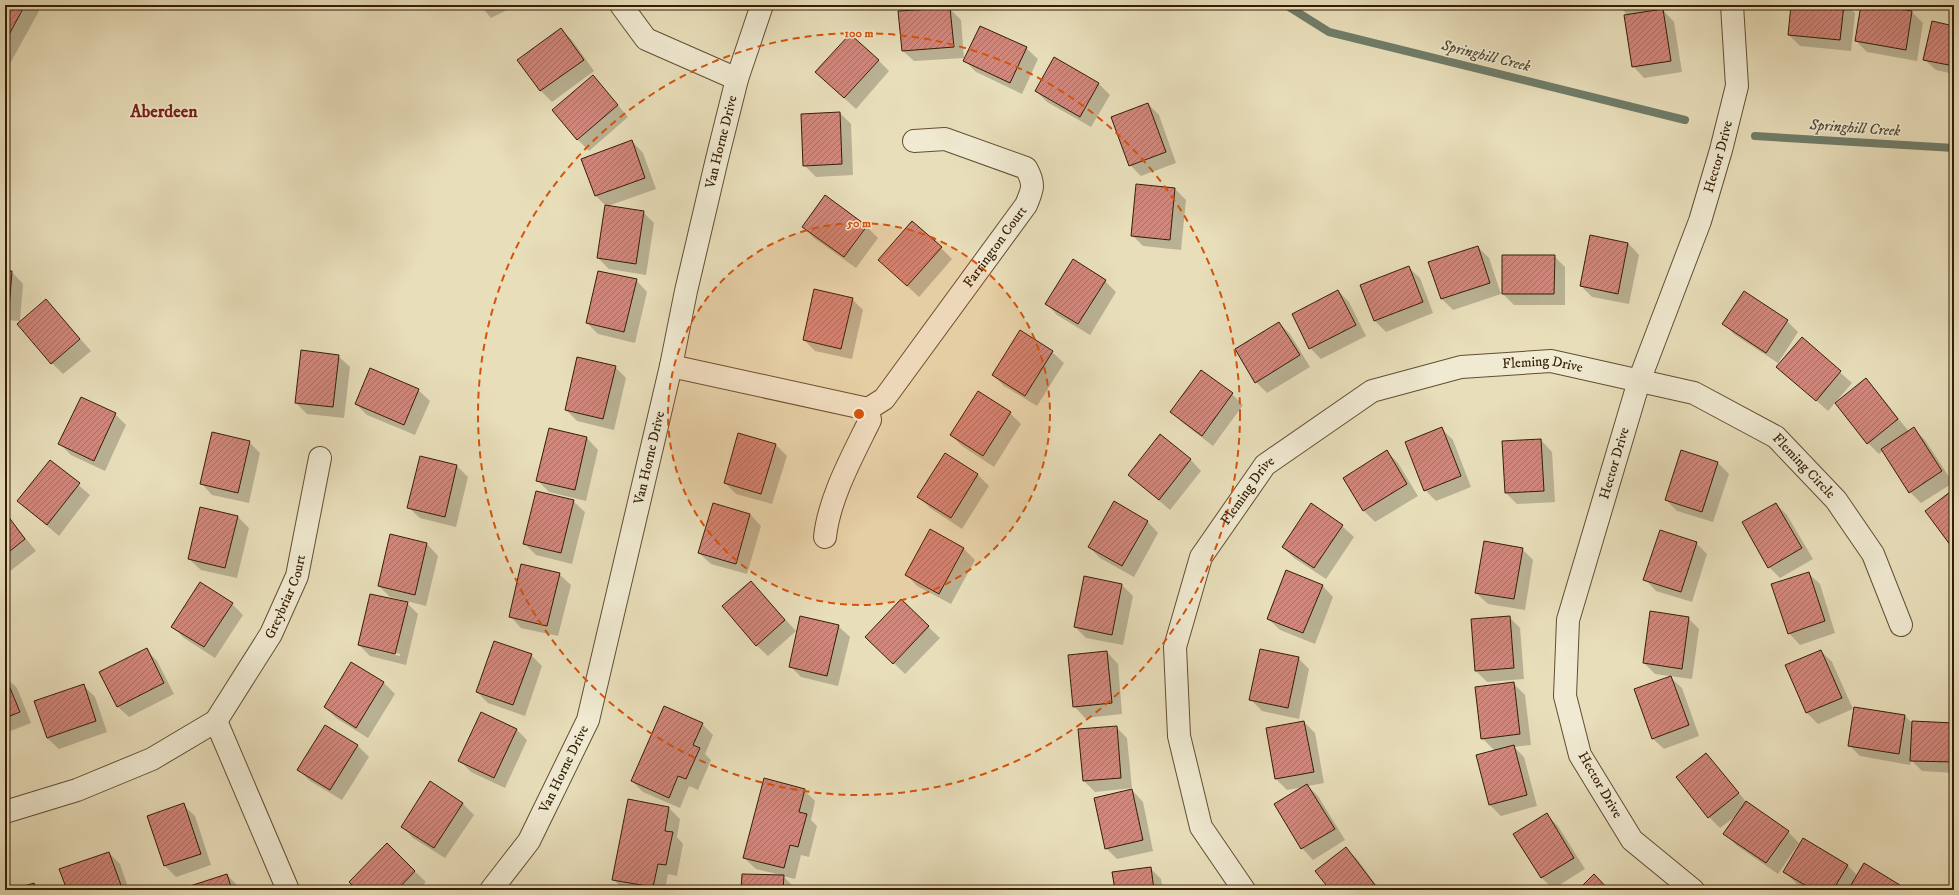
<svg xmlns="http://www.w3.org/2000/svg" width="1959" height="895" font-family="'IM FELL DW Pica',serif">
<defs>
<pattern id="building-hatch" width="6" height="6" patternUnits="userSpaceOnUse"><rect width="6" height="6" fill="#d0877c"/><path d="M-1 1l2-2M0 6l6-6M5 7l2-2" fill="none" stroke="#aa6e64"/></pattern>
</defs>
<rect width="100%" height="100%" fill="#e8deba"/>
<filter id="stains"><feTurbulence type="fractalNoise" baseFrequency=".005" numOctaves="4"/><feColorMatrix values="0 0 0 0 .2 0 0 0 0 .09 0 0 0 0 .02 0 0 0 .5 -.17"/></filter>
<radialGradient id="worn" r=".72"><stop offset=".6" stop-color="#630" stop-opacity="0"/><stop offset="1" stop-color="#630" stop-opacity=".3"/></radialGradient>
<g fill="#0003" fill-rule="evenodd">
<polygon points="5,5 33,5 39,11 7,69 5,67"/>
<polygon points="480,5 517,5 491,18"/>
<polygon points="1619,5 1658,5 1645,13 1663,10 1674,22 1682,72 1644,78 1633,66 1628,16"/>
<polygon points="1792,5 1846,5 1855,13 1851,51 1800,46 1789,35"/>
<polygon points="1862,5 1912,12 1923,23 1917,61 1867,52 1856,41"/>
<polygon points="950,9 961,20 964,58 914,61 902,50"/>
<polygon points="980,27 1026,48 1038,59 1022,94 976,72 965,61"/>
<polygon points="1954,27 1954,74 1936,70 1924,59"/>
<polygon points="561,29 572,40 594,71 552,102 541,91 518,60"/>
<polygon points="878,60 889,71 856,109 816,72"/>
<polygon points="593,76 628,117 589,151 577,139"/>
<polygon points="1099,84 1110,95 1091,127 1047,102 1036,91"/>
<polygon points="1148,104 1159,115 1176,163 1141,176 1130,165"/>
<polygon points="840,113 851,124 853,175 816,177 804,165"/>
<polygon points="632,141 643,153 656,189 608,206 643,212 654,223 646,275 609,269 598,258 606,206 596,196"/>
<polygon points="1137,185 1175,189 1186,200 1181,250 1143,246 1132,235"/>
<polygon points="826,196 867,227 878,238 856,268 814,238 803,226"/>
<polygon points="1591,236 1628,243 1639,255 1629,304 1592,297 1581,286"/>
<polygon points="1478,247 1489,258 1501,294 1453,310 1442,299 1430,263"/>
<polygon points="941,248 952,259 919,297 879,260"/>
<polygon points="1554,256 1565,267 1565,305 1514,305 1503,294"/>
<polygon points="1408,267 1420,278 1433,313 1386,332 1375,321"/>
<polygon points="5,272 12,272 23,284 20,321 5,320"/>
<polygon points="636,280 647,292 635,343 598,334 587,323"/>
<polygon points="1105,281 1116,292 1090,335 1057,315 1046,303"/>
<polygon points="1338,291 1349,302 1366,336 1321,359 1310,348"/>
<polygon points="852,299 863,310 852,359 815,351 804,340"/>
<polygon points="46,300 91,351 63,374 52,363"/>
<polygon points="1787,321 1798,332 1778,363 1735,335 1724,324"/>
<polygon points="1279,323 1290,334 1310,367 1267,393 1256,382"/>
<polygon points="1020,332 1052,352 1064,363 1037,406 1004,386 993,375"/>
<polygon points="1802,339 1852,383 1828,411 1778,367"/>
<polygon points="338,356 350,367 344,418 307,414 296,403"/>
<polygon points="615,367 626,378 614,430 577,421 566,410"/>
<polygon points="1866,380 1877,391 1909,432 1914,429 1925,440 1953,483 1921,503 1910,492 1884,450 1879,454 1868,443"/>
<polygon points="418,390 430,401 415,435 367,415 356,404"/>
<polygon points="1232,394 1243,405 1213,446 1183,423 1172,412"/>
<polygon points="1010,413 1021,424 994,467 962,446 951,435"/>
<polygon points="115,414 126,425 105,471 71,455 60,444"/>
<polygon points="550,429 587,438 598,450 586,501 549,492 538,481"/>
<polygon points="1442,429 1453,440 1471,487 1436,501 1425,490"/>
<polygon points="1541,440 1552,452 1555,502 1517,504 1506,493"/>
<polygon points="249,442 260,453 249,503 212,495 201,483"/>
<polygon points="776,445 787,456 772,504 736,494 725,483"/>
<polygon points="1387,452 1398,463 1418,496 1375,522 1364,511 1344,478"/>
<polygon points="946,455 978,475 989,486 962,529 930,508 919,497"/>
<polygon points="1190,459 1201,471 1170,510 1129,475"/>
<polygon points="50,461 90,495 59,536 18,501"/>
<polygon points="1718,463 1729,474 1713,522 1677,511 1666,500"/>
<polygon points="457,466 468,477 456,527 420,518 408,507"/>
<polygon points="573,501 585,512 572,564 536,555 524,543"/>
<polygon points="1776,504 1787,515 1813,559 1780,578 1769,567"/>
<polygon points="5,513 36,551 5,575"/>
<polygon points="750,514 761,526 747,574 711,564 699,553"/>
<polygon points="238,517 249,528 237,578 201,570 189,559"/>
<polygon points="1147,521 1158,533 1134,577 1100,558 1089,547"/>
<polygon points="1342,526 1354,537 1326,579 1294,558 1283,547"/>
<polygon points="931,530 964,549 975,560 951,604 917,586 906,574"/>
<polygon points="391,536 427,544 438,556 426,606 390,597 379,586"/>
<polygon points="1696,543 1707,554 1692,602 1656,591 1645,579"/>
<polygon points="1522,549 1533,560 1525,610 1488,604 1476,593"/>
<polygon points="1808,573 1820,584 1835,633 1800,645 1789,633"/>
<polygon points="559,574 571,585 558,636 521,628 510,616"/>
<polygon points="751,582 796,631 768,656 756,645"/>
<polygon points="1121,584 1133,596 1123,645 1086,638 1075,627"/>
<polygon points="1322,585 1333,597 1315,644 1280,630 1268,619"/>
<polygon points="901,601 940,638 905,674 867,637"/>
<path d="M407,603L418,614L406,665L370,656L359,645ZM371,647L400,654V656L371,649Z"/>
<polygon points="232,604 243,615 215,658 184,638 173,627"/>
<polygon points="1509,617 1520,628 1524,679 1487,682 1476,671"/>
<polygon points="1688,618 1699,629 1692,679 1655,674 1644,663"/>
<polygon points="838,626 850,637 838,686 801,677 790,666"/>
<polygon points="146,649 157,661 174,694 129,717 117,706"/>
<polygon points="1821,651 1832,662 1853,709 1818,724 1807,713 1787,666"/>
<polygon points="1107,652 1118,664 1122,714 1085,718 1074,706"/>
<polygon points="531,655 542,666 525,716 488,703 477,692"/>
<polygon points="1298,658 1309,669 1299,719 1262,711 1251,700"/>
<polygon points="352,663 384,683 395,694 368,738 336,718 325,707"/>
<polygon points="5,677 17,688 31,723 5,733"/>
<polygon points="1670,677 1682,688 1699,736 1664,749 1652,738"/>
<polygon points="1513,683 1525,695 1531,745 1514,747 1524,757 1537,806 1501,816 1490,805 1477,755 1495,751 1482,738"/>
<polygon points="84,686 95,697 107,732 59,749 47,738"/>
<polygon points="1855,708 1905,716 1913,724 1954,724 1954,773 1922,771 1911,760 1910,765 1860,756 1849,745"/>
<polygon points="1304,722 1315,733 1324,783 1308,786 1318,796 1345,840 1313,860 1302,848 1304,787 1287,790 1276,779"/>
<polygon points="702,724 713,735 705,754 711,760 698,790 689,786 680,808 643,792 632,781"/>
<polygon points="1116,727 1127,738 1132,788 1095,792 1084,781"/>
<polygon points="516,729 527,740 505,788 471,772 459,760"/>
<polygon points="358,746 369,757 342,800 310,781 299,770"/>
<polygon points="1706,754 1749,805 1788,832 1799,843 1778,874 1736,845 1725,833 1737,815 1720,828 1709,817"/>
<polygon points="431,783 463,804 474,815 445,858 413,838 402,826"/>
<polygon points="804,790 815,801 811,820 817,826 809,857 801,855 795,879 783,876 794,887 794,890 742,890 781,875 756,869 744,858"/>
<polygon points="1132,790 1143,802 1153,851 1117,859 1106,848"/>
<polygon points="183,805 195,816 211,865 176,877 165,866"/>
<polygon points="669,808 680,819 677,837 683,844 677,876 668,874 665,890 624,890 613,879"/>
<polygon points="1547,815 1558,826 1585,869 1553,889 1542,878 1515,835"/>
<polygon points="1804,840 1848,866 1858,876 1906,890 1808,890 1796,883 1785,872"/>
<polygon points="387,845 426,882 418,890 359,890"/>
<polygon points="1346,848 1357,859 1380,890 1331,890"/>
<polygon points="109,853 120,864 129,890 68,890"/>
<polygon points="1150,868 1161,879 1163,890 1116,890"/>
<polygon points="227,875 238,886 239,890 193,890"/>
<polygon points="34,884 40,890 14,890"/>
<polygon points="1942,887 1947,890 1940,890"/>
</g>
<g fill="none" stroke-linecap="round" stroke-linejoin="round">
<g stroke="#707d69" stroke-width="8">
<polyline points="1286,5 1329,32 1685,120"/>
<polyline points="1755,136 1954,148"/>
</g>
</g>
<g fill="url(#building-hatch)" stroke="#351e05">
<polygon points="5,5 25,5 5,42"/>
<polygon points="1791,5 1844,5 1840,40 1788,35"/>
<polygon points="1861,5 1876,5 1912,11 1906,50 1855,41"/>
<polygon points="950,8 954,47 902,51 898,11"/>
<polygon points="1663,9 1671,61 1632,67 1624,15"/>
<polygon points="1932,21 1954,26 1954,66 1923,60"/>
<polygon points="980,26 1027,47 1010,83 963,61"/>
<polygon points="561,28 584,60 540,91 517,60"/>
<polygon points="850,34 879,60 844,98 815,72"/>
<polygon points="1054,57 1099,83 1080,117 1035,91"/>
<polygon points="593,75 618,105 577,140 552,110"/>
<polygon points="1148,103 1166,152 1129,166 1111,117"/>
<polygon points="840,112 842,164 803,166 801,114"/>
<polygon points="632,140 645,178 595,196 581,159"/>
<polygon points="1136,184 1175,188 1170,240 1131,236"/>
<polygon points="825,195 867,226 844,257 802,227"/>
<polygon points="605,205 644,211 636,264 597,258"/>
<polygon points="912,221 942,247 907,286 878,260"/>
<polygon points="1590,235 1628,243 1618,294 1580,286"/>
<polygon points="1478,246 1490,283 1441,299 1428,262"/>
<polygon points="1502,255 1555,255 1554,294 1502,294"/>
<polygon points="1073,259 1106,280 1078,324 1045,304"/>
<polygon points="1409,266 1423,302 1374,321 1360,285"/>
<polygon points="5,271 12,271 9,310 5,310"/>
<polygon points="598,271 637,279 624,332 586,323"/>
<polygon points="814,289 853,298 841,349 803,340"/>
<polygon points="1338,290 1356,325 1309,349 1292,314"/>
<polygon points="1744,291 1788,320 1766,353 1722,324"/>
<polygon points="46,299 80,339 51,364 17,324"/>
<polygon points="1279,322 1300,355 1255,383 1235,349"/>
<polygon points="1020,330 1053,351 1025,396 992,375"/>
<polygon points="1802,337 1841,371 1816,401 1776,367"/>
<polygon points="301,350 339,355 333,407 295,403"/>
<polygon points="577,357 616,366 603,419 565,410"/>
<polygon points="370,368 419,389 404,425 355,404"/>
<polygon points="1201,370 1233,393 1202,436 1170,412"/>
<polygon points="1866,378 1898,419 1867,444 1835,403"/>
<polygon points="978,391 1011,412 983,456 950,435"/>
<polygon points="81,397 116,413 94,461 58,444"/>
<polygon points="1442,427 1461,476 1424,491 1405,442"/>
<polygon points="1914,427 1942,471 1909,493 1881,449"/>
<polygon points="549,428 587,437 575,490 536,481"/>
<polygon points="212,432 250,441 238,493 200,484"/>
<polygon points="738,433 776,444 761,494 724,483"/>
<polygon points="1160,434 1191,459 1159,500 1128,475"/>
<polygon points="1541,439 1544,491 1505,493 1502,441"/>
<polygon points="1387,450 1407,484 1363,511 1343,478"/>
<polygon points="1681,450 1718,462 1702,512 1665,500"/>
<polygon points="945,453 978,474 951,518 917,497"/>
<polygon points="420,456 457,465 445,517 407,508"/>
<polygon points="50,460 80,483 47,525 17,501"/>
<polygon points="1954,489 1954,550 1925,511"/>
<polygon points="536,491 574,500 561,553 523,544"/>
<polygon points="1114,501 1148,521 1122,566 1088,547"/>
<polygon points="713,503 750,514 736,564 698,553"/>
<polygon points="1311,503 1343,525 1314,568 1282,547"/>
<polygon points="1776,503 1802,548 1768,568 1742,522"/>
<polygon points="200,507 238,516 225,568 188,559"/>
<polygon points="5,512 25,539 5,555"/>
<polygon points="930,529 964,548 939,594 905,575"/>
<polygon points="1660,530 1697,542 1681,592 1643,580"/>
<polygon points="390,534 427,543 415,595 378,586"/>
<polygon points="1484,541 1523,548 1514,599 1475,593"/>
<polygon points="521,564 560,573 547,626 509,617"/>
<polygon points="1286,570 1323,585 1303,633 1267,619"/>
<polygon points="1809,572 1825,621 1788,634 1771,584"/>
<polygon points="1084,576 1122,584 1112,635 1074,627"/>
<polygon points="751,581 785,620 756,646 722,606"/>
<polygon points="200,582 233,603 204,647 171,627"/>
<polygon points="370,594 408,602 395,654 358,645"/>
<polygon points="901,599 929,626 893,664 865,637"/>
<polygon points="1650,611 1689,617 1682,669 1643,663"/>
<polygon points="800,616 839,625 827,676 789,667"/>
<polygon points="1510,616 1514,668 1475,671 1471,619"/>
<polygon points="494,641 532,654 513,705 476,692"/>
<polygon points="147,648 164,683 117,707 99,672"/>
<polygon points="1260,649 1299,657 1288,708 1249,700"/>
<polygon points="1821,650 1842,698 1806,713 1785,665"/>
<polygon points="1107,651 1112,703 1073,707 1068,655"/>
<polygon points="351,662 384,682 356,728 324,707"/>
<polygon points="5,676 20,712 5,718"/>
<polygon points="1671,676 1689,725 1652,739 1634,689"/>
<polygon points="1514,682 1520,734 1481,739 1475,687"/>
<polygon points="84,684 96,721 47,738 34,701"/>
<polygon points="664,706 703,723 693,745 700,748 686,779 678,776 669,798 631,781"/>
<polygon points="1854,707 1905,715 1899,754 1848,746"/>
<polygon points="481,712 517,729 494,778 458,761"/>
<polygon points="1304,721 1314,772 1275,779 1266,728"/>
<polygon points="1912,721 1954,723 1954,762 1910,761"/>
<polygon points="325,725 358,745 330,790 297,770"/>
<polygon points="1117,726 1121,778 1083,781 1078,729"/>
<polygon points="1514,745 1527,795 1489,805 1476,755"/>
<polygon points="1706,753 1739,793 1708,818 1676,777"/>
<polygon points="764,778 805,789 799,812 807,814 798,847 790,845 784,868 743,858"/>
<polygon points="430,781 463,803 434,848 401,827"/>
<polygon points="1307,784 1335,829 1301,849 1274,804"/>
<polygon points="1132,789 1143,840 1105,849 1094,798"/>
<polygon points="628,799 669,807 665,831 673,832 666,865 658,864 653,887 612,880"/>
<polygon points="1746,801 1789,831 1766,863 1723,834"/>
<polygon points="184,803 201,854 164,866 147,816"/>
<polygon points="1547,813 1574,858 1541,878 1513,834"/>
<polygon points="1803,838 1848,865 1833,890 1813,890 1783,872"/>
<polygon points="387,843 415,871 397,890 357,890 349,882"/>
<polygon points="1346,847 1378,889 1376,890 1330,890 1315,871"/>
<polygon points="109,852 122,888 116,890 67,890 59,869"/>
<polygon points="1864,863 1908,890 1848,890"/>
<polygon points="1151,867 1154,890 1115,890 1112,872"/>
<polygon points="227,874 232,890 192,890 190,886"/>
<polygon points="742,874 784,875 783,890 741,890"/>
<polygon points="1594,874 1609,890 1578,890"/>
<polygon points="34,883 37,890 11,890"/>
</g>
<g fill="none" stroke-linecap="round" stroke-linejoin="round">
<g stroke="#624e32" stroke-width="24">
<g id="minor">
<polyline points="621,5 646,39 737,79"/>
<path id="s1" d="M671,366L868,409L884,399L1026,205C1033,189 1035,184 1026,168L945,139L914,141"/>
<path d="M825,537C829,498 853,455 870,420L868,409"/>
<polyline points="216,721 288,890"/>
<path id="s2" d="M5,812L77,790L152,759L216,721L271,634L297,576L320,458"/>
<path id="s3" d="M491,890L529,841L588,720L671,366L686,291L717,159L737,79L762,5"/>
<path id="s4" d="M1244,890L1201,827L1179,736L1175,647L1201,557L1265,465L1372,391L1461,367L1551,361L1694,393L1776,437L1836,500L1873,554L1901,625"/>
<path id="s5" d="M1693,890L1632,840L1580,755L1565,696L1568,620L1639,381L1700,221L1721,150L1737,86L1732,5"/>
</g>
</g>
<use href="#minor" stroke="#f0ead2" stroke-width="22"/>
</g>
<circle cx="859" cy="414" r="191" fill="#d6530b" fill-opacity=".12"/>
<g fill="none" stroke="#d6530b" stroke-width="2" stroke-dasharray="7 5">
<circle cx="859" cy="414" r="191"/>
<circle cx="859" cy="414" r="381"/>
</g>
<g text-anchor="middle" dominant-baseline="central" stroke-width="3" stroke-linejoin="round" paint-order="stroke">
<g font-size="14" fill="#351e05" stroke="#f0ead2">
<text stroke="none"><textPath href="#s3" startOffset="790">Van Horne Drive</textPath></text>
<text stroke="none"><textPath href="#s5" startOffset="803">Hector Drive</textPath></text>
<text stroke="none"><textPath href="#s1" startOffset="409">Farrington Court</textPath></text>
<text stroke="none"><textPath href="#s4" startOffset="769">Fleming Drive</textPath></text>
<text stroke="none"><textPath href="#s3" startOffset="466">Van Horne Drive</textPath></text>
<text stroke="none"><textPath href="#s5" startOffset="479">Hector Drive</textPath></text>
<text stroke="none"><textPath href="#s4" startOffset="1057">Fleming Circle</textPath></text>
<text stroke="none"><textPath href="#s4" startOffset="434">Fleming Drive</textPath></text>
<text stroke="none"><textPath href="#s2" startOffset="374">Greybriar Court</textPath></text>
<text stroke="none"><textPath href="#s3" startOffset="142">Van Horne Drive</textPath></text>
<text transform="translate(1600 785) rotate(60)">Hector Drive</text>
</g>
<g font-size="15" font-style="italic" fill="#534d37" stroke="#f0ead2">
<text transform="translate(1486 56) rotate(14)">Springhill Creek</text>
<text transform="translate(1855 128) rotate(4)">Springhill Creek</text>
</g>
<g font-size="18" font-weight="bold" fill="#7a1f14" stroke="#f0ead2">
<text x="164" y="112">Aberdeen</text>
</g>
</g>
<circle cx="859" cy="414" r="6" fill="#d6530b" stroke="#f0ead2" stroke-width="2"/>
<g font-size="12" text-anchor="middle" font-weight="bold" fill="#d6530b" stroke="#f0ead2" stroke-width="3" stroke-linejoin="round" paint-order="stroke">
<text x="859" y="37">100 m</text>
<text x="859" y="227">50 m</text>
</g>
<rect width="1959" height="895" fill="none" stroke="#e8deba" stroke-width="20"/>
<rect x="6" y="6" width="1947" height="883" fill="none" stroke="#351e05" stroke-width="2"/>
<rect x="10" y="10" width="1939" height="875" fill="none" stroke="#351e05"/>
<rect width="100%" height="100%" filter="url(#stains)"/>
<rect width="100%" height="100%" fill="url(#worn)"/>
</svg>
